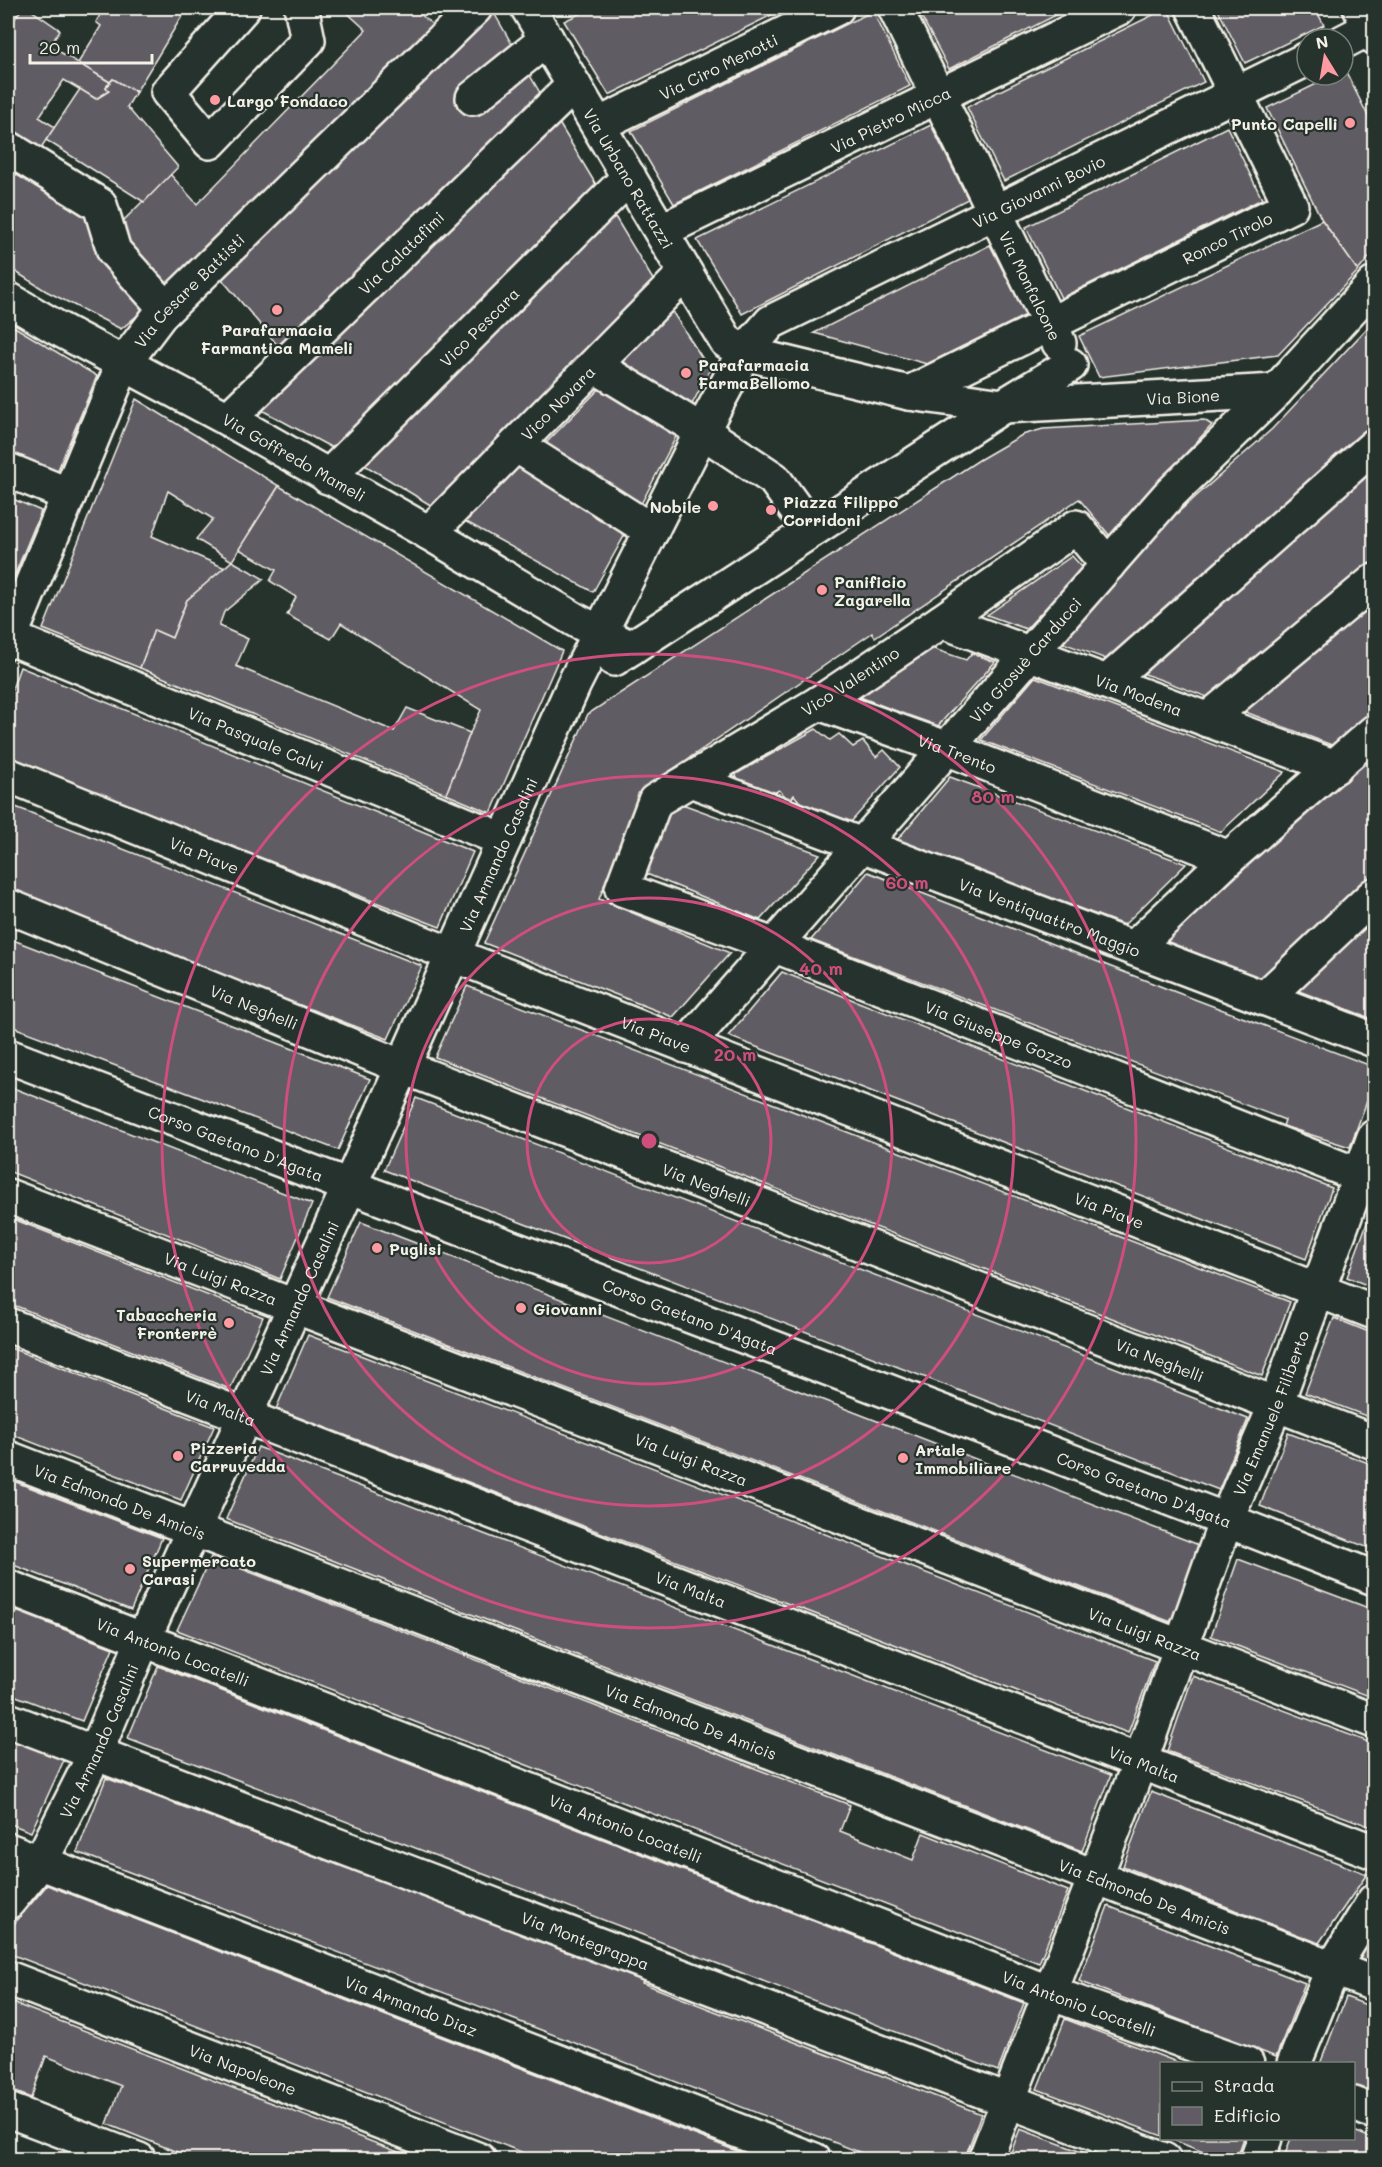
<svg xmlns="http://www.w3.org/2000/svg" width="1382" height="2167" font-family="Mali,sans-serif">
<rect width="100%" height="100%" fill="#26332d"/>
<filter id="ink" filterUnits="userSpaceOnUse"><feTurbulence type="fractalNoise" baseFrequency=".0167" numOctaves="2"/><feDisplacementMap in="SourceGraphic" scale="12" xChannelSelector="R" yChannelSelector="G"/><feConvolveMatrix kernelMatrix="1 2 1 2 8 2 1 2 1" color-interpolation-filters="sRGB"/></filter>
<g filter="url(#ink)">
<g fill="#605b64" stroke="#f4f1e8" stroke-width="1.5">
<polygon points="22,8 28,8 60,30 50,46 110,82 106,87 109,91 96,99 64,80 39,117 55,127 36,155 8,137 8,29"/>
<polygon points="104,8 187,8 136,92 113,79 110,82 78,63 101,26 96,22"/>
<polygon points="342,8 413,8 433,25 163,289 111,233 170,174 197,204 366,30"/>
<polygon points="592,8 786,8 609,95 564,21"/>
<polygon points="917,8 1070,8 949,69"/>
<polygon points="1167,8 1204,82 1004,181 967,107"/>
<polygon points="1217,8 1315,8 1324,25 1245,63"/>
<polygon points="873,11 910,86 674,204 631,131"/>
<polygon points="494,13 543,98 279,347 220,277"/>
<polygon points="1345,70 1374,128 1374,251 1358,271 1322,220 1267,108 1335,75 1343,75 1343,71"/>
<polygon points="113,79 136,92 127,107 178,167 144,202 46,140 80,89 96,99 109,91 106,87"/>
<polygon points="556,118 598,188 338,451 256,407"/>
<polygon points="931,125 968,199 742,314 697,240"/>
<polygon points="1227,127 1262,199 1061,298 1026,227"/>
<polygon points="8,160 89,211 151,304 121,329 46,291 8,267"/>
<polygon points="611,210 655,283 437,509 358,461"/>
<polygon points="1322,220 1358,271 1278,355 1099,377 1079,336"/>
<polygon points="990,245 1026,315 927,364 814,333"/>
<polygon points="668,305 710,370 689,410 642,381 620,357"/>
<polygon points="1374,321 1374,430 1114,662 1063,643 1156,532 1272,429"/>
<polygon points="8,323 97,376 57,472 8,451"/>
<polygon points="603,385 680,429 640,506 543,446"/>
<polygon points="136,399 279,486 232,561 196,539 213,519 168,491 152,536 225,568 187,600 172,638 154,630 140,668 43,629"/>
<polygon points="1204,420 1212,425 1110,536 1079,499 875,637 872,633 644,789 599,899 730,953 673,1017 484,943 588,714 979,460 1022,435 1043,429"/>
<polygon points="1374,459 1374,567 1218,701 1134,670"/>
<polygon points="516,464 628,529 593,592 461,519"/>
<polygon points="279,486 562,651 491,813 446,794 470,733 481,710 341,623 331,639 287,615 296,597 270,581 276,570 239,549"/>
<polygon points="8,497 41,511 8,591"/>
<polygon points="1072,556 1083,568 1026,629 987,615"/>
<polygon points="232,561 264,579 224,612 219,626 248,639 236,666 394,731 407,708 470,733 446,794 140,668 154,630 172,638 187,600"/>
<polygon points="1374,592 1374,719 1342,749 1235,708"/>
<polygon points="931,648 966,660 972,653 995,662 937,727 860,697"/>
<polygon points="20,667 473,852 440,927 8,760 8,700"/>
<polygon points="1035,677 1285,772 1221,832 981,740"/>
<polygon points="816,729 830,740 839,734 853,747 863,741 876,757 884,750 900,767 851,822 804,807 794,795 790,801 779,790 774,793 737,781 736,774"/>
<polygon points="1374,750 1374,882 1269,982 1166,941"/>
<polygon points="950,777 1186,864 1124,925 897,840"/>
<polygon points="674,801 820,854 760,920 644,873"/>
<polygon points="8,804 422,966 388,1039 8,892"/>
<polygon points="868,872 1165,988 1374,1067 1374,1082 1350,1147 1283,1126 1285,1120 811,940"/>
<polygon points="1374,909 1374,1013 1370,1018 1291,988"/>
<polygon points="8,938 370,1079 338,1150 8,1025"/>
<polygon points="782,972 1332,1188 1306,1259 728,1036"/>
<polygon points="467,986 1290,1302 1262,1376 435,1057"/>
<polygon points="8,1086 312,1204 280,1279 8,1171"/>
<polygon points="416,1098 1248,1419 1219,1490 384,1170"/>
<polygon points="1374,1204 1374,1288 1347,1277"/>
<polygon points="8,1217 263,1317 230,1389 8,1303"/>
<polygon points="361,1222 1199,1545 1171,1622 327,1297"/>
<polygon points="1334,1318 1374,1334 1374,1419 1305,1393"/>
<polygon points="308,1335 1155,1661 1128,1733 276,1409"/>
<polygon points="8,1347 214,1427 181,1500 8,1433"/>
<polygon points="1288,1433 1374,1465 1374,1550 1260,1506"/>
<polygon points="258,1447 1111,1775 1082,1851 226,1519"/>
<polygon points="8,1479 162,1538 131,1610 8,1563"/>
<polygon points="211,1557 850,1805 840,1831 913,1860 923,1833 1068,1891 1039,1963 177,1630"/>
<polygon points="1238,1559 1374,1610 1374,1698 1211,1636"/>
<polygon points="8,1608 113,1648 82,1721 8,1693"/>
<polygon points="158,1666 1024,2003 998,2071 128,1738"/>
<polygon points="1193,1676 1374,1744 1374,1828 1167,1751"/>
<polygon points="8,1738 64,1760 31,1832 8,1823"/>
<polygon points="106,1778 645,1979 642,1983 981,2114 964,2160 880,2160 77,1852"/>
<polygon points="1151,1792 1367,1874 1319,1943 1123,1866"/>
<polygon points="47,1885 760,2160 542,2160 8,1953 8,1931"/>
<polygon points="1108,1906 1305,1983 1276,2057 1079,1981"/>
<polygon points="1374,1933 1374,1964 1357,1958"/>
<polygon points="1346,1997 1374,2008 1374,2095 1354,2087 1354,2064 1320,2064"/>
<polygon points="8,2001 419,2160 197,2160 107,2124 121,2086 46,2056 31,2098 8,2089"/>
<polygon points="1065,2019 1182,2064 1162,2064 1162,2136 1037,2089"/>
<polygon points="1020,2129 1103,2160 1008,2160"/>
<polygon points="1354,2131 1374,2139 1374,2160 1283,2160 1291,2138 1354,2138"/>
<polygon points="1168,2138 1244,2138 1236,2160 1223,2160"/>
</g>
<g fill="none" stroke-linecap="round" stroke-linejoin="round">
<g stroke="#f4f1e8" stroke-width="38">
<g id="minor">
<polyline points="243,8 168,92 210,142 308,40 302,11"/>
<path id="s1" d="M528,8L726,341L744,353L909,393L1003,406L1276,391"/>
<path id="s2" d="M895,8L1059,343"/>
<polyline points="1360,8 1374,37"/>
<polyline points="1343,42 1370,28"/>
<polyline points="473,98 547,39"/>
<path id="s3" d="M598,125L837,8"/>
<polyline points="8,148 100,205 114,251 166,309"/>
<path id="s4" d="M661,231L1119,8"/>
<path id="s5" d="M8,299L57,328L228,419L429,533L577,621L631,648"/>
<polyline points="595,366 702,431 774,479 811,530"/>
<path id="s6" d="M909,393L1291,206L1193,8"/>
<path id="s7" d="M228,419L574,85"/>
<polyline points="516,445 652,531"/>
<polyline points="8,470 69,495"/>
<path id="s8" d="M328,477L629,177"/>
<path id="s9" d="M429,533L685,273"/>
<path id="s10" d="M1108,565L1076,527L942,621L819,703L655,801L622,889L773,945L1374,1181"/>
<path id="s11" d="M942,621L1335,767"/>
<path id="s12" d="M8,637L504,840"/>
<path id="s13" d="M8,642L123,364L160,315L475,8"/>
<polyline points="614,659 1003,406 1070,365"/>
<polyline points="1107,682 1374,446"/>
<path id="s14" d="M819,703L946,748L1229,858"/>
<polyline points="1207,720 1374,581"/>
<path id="s15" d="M8,775L453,955L1374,1312"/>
<path id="s16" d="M691,780L1374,1040"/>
<path id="s17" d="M8,906L403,1067L1374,1442"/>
<polyline points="1134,948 1229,858 1374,732"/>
<polyline points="1265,998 1374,895"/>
<path id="s18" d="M686,1046L1168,496L1276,391L1374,284"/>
<path id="s19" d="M8,1056L1226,1520L1374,1578"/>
<path id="s20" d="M8,1196L1374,1721"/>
<path id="s21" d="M8,1325L1374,1852"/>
<path id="s22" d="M8,1458L1374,1984"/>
<path id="s23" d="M8,1587L1050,1993L1247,2064"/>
<path id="s24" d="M8,1720L1164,2160"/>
<path id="s25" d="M8,1850L814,2160"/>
<path id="s26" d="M8,1902L40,1863L95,1754L143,1640L349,1187L574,684L702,431L744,353L771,322L1307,59"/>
<path id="s27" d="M8,1978L479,2160"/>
<polyline points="1294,2064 1333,1968 1374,1901"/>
<polyline points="1354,2104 1374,2112"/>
<polyline points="8,2110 139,2160"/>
<path id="s28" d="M985,2160L1140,1762L1226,1520L1276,1404L1374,1137"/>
<polyline points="1257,2160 1265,2138"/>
</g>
</g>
<use href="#minor" stroke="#26332d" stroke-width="33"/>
</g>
</g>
<g fill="none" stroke="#ce4e7e" stroke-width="3">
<circle cx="649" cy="1141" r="122"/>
<circle cx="649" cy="1141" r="243"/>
<circle cx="649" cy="1141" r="365"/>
<circle cx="649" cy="1141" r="487"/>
</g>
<g fill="#ff9aa2" stroke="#26332d" stroke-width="2">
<circle cx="215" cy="100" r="6"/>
<circle cx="1350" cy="123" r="6"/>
<circle cx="277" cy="310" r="6"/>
<circle cx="686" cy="373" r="6"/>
<circle cx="713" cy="506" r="6"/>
<circle cx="771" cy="510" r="6"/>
<circle cx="822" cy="590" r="6"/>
<circle cx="377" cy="1248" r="6"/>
<circle cx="521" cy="1308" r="6"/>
<circle cx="229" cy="1323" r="6"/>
<circle cx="178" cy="1456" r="6"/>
<circle cx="903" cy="1458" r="6"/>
<circle cx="130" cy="1569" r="6"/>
</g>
<g text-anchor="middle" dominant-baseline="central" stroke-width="4.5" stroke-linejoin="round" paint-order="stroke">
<g font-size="16" fill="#f4f1e8" stroke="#26332d">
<text stroke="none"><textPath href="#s3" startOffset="134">Via Ciro Menotti</textPath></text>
<text stroke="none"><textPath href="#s4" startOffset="255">Via Pietro Micca</textPath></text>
<text stroke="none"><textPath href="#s1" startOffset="198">Via Urbano Rattazzi</textPath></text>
<text stroke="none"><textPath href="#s26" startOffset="2056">Via Giovanni Bovio</textPath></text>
<text stroke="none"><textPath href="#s6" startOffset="354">Ronco Tirolo</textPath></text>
<text stroke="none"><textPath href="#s7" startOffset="240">Via Calatafimi</textPath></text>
<text stroke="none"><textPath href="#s2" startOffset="309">Via Monfalcone</textPath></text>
<text stroke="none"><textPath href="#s13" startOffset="400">Via Cesare Battisti</textPath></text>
<text stroke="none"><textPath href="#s8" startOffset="213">Vico Pescara</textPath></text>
<text stroke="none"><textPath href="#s1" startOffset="854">Via Bione</textPath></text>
<text stroke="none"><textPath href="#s9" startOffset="183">Vico Novara</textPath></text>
<text stroke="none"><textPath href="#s5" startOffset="327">Via Goffredo Mameli</textPath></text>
<text stroke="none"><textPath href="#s18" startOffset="514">Via Giosuè Carducci</textPath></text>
<text transform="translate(850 681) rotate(-33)">Vico Valentino</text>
<text stroke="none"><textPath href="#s11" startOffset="210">Via Modena</textPath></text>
<text stroke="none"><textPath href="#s12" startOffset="268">Via Pasquale Calvi</textPath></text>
<text stroke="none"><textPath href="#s14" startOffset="147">Via Trento</textPath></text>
<text stroke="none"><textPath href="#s15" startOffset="212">Via Piave</textPath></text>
<text stroke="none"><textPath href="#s26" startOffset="1158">Via Armando Casalini</textPath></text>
<text stroke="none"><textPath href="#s16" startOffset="384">Via Ventiquattro Maggio</textPath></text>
<text stroke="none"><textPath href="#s17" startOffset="266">Via Neghelli</textPath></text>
<text stroke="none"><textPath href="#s15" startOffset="698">Via Piave</textPath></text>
<text stroke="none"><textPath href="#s10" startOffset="1050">Via Giuseppe Gozzo</textPath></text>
<text stroke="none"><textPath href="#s19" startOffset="244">Corso Gaetano D'Agata</textPath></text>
<text stroke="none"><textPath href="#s17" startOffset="752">Via Neghelli</textPath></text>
<text stroke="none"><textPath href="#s15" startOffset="1184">Via Piave</textPath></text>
<text stroke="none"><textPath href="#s20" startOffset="228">Via Luigi Razza</textPath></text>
<text stroke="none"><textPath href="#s26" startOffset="672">Via Armando Casalini</textPath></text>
<text stroke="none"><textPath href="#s19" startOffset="730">Corso Gaetano D'Agata</textPath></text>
<text stroke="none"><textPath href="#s17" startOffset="1238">Via Neghelli</textPath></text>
<text stroke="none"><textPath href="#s21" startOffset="228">Via Malta</textPath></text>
<text stroke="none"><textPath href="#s28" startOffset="800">Via Emanuele Filiberto</textPath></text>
<text stroke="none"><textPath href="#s20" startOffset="732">Via Luigi Razza</textPath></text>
<text stroke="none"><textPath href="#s19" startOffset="1216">Corso Gaetano D'Agata</textPath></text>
<text stroke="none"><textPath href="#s22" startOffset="120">Via Edmondo De Amicis</textPath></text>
<text stroke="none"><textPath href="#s21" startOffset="732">Via Malta</textPath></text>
<text stroke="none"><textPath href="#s20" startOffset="1218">Via Luigi Razza</textPath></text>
<text stroke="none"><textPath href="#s23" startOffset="177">Via Antonio Locatelli</textPath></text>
<text stroke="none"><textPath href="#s22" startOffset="732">Via Edmondo De Amicis</textPath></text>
<text stroke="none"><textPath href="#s26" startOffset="186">Via Armando Casalini</textPath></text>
<text stroke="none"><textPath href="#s21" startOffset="1218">Via Malta</textPath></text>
<text stroke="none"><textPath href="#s23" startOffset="663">Via Antonio Locatelli</textPath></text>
<text stroke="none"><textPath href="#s22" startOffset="1218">Via Edmondo De Amicis</textPath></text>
<text stroke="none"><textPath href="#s24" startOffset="618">Via Montegrappa</textPath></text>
<text stroke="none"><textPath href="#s23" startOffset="1149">Via Antonio Locatelli</textPath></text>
<text stroke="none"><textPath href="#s25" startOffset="432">Via Armando Diaz</textPath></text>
<text stroke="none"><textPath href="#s27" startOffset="252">Via Napoleone</textPath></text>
</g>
<g font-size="16" font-weight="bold" fill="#f4f1e8" stroke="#26332d" text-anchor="start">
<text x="227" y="100">Largo Fondaco</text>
<text x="1338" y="123" text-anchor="end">Punto Capelli</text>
<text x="277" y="329" text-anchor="middle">Parafarmacia<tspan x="277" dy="18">Farmantica Mameli</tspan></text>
<text x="698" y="364">Parafarmacia<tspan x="698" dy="18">FarmaBellomo</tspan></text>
<text x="783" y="501">Piazza Filippo<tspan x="783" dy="18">Corridoni</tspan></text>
<text x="701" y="506" text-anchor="end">Nobile</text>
<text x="834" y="581">Panificio<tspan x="834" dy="18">Zagarella</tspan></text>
<text x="389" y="1248">Puglisi</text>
<text x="533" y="1308">Giovanni</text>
<text x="217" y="1314" text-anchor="end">Tabaccheria<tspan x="217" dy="18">Fronterrè</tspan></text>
<text x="190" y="1447">Pizzeria<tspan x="190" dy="18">Carruvedda</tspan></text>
<text x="915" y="1449">Artale<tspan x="915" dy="18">Immobiliare</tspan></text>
<text x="142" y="1560">Supermercato<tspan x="142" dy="18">Carasi</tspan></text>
</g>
</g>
<circle cx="649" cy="1141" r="9" fill="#ce4e7e" stroke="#26332d" stroke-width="3"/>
<g font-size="18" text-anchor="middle" font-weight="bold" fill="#ce4e7e" stroke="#26332d" stroke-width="4.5" stroke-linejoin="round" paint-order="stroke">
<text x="993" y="803">80 m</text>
<text x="907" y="889">60 m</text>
<text x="821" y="975">40 m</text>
<text x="735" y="1061">20 m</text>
</g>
<rect width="1382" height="2167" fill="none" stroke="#26332d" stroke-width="30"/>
<rect x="15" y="15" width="1352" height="2137" fill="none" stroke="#f4f1e8" stroke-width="2" filter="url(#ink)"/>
<rect x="1160" y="2062" width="195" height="78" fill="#26332d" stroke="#787f78" stroke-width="1.5"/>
<rect x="1172" y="2082" width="30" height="9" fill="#26332d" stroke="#787f78" stroke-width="1.5"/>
<text x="1214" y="2092" font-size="18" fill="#f4f1e8">Strada</text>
<rect x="1172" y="2107" width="30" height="18" fill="#605b64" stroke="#787f78" stroke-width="1.5"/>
<text x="1214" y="2122" font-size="18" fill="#f4f1e8">Edificio</text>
<g transform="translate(1325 57) rotate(349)"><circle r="28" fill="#26332d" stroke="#787f78" stroke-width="1.5"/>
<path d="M0-4.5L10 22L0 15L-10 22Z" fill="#ff9aa2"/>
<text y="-9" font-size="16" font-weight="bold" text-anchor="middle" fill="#f4f1e8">N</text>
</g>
<path d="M30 54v9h122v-9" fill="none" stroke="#f4f1e8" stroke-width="3"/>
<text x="39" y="54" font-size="18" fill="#f4f1e8" stroke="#26332d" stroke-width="4.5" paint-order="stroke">20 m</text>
</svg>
